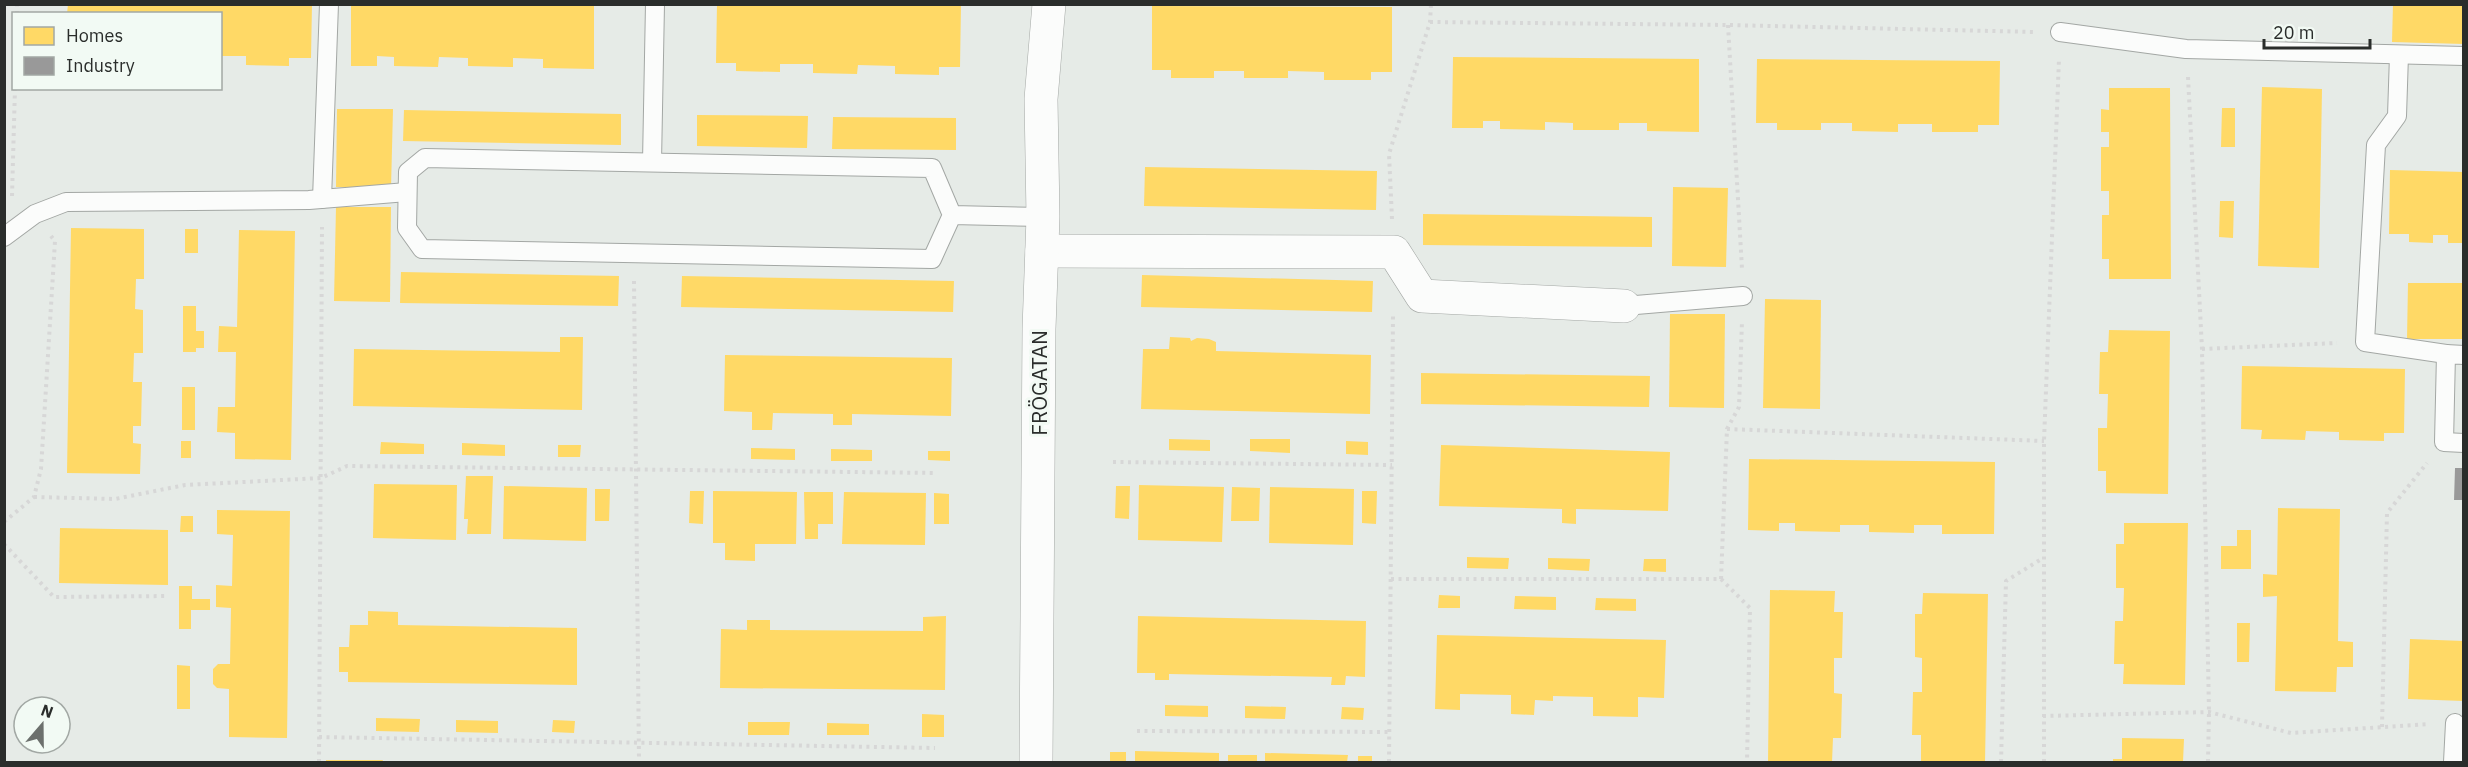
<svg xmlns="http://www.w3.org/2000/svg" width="2468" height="767" font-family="'IBM Plex Sans',sans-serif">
<rect width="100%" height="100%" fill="#e6ebe7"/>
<g fill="#ffd966">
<polygon points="68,4 312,4 311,58 289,58 289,66 246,65 246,56 220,56 220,14 67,14"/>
<polygon points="351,4 594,4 594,69 543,68 543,59 513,58 513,67 468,66 468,58 439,57 438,67 394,66 394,57 377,56 377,66 351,66"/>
<polygon points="717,4 961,4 960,67 939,67 939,75 895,74 895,66 858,65 857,74 813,73 813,64 780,64 780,72 736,71 736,63 716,63"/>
<polygon points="2393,4 2464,4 2464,44 2392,42"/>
<polygon points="1152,6 1392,7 1392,72 1371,72 1371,80 1324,80 1324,72 1288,71 1288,78 1244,78 1244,71 1214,71 1214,78 1171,78 1171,70 1152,70"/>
<polygon points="1453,57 1699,59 1699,132 1647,131 1647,123 1619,123 1619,130 1573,130 1573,123 1545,122 1545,130 1500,129 1500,121 1483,121 1483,128 1452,128"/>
<polygon points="1757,59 2000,61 1999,125 1978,125 1978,132 1932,132 1932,124 1898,124 1898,132 1852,131 1852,123 1821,123 1821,130 1777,130 1777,123 1756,123"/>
<polygon points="2262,87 2322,89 2319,268 2258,266"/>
<polygon points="2109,88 2170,88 2171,279 2109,279 2109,259 2102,259 2102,215 2109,215 2109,191 2101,191 2101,147 2109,147 2109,132 2101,132 2101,109 2109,110"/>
<polygon points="2222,108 2235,108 2235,147 2221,147"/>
<polygon points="337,109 393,109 391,188 336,187"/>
<polygon points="404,110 621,114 621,145 403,141"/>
<polygon points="697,115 808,116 807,148 697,146"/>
<polygon points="833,117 956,118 956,150 832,149"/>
<polygon points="1145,167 1377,171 1376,210 1144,206"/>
<polygon points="2390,170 2464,172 2464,243 2448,243 2448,235 2433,235 2433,243 2409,242 2409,234 2389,234"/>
<polygon points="1673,187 1728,188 1726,267 1672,266"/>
<polygon points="2220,201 2234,201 2233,238 2219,237"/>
<polygon points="336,207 391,207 390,302 334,301"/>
<polygon points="1423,214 1652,217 1652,247 1423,245"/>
<polygon points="71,228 144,229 144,279 136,279 135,309 143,310 143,353 134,353 133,382 142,382 141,426 133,426 133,443 141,444 140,474 67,473"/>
<rect x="185" y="229" width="13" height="24"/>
<polygon points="239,230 295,231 291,460 235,459 235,433 217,432 218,407 235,407 236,352 218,352 219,326 237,327"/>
<polygon points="401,272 619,276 618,306 400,303"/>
<polygon points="1142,275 1373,281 1372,312 1141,307"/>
<polygon points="682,276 954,281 953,312 681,307"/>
<polygon points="2408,283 2464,283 2464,339 2407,339"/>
<polygon points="1765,299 1821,300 1820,409 1763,408"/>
<polygon points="183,306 196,306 196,331 204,331 204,348 196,348 196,352 183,352"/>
<polygon points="1670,314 1725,314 1724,408 1669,407"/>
<polygon points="2109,330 2170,331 2168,494 2106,493 2106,471 2098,471 2098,428 2107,428 2108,394 2099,394 2100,352 2108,352"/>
<polygon points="560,337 583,337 582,410 353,406 354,349 560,352"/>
<polygon points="1170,337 1190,338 1191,341 1197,338 1209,339 1216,342 1216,351 1371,355 1370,414 1141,409 1143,349 1169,349"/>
<polygon points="725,355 952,358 951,416 852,414 852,425 833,425 833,414 773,413 772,430 752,430 752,412 724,411"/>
<polygon points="2242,366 2405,369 2404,433 2384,433 2384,441 2339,440 2339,432 2306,431 2305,440 2261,439 2262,430 2241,429"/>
<polygon points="1421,373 1650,376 1649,407 1421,404"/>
<rect x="182" y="387" width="13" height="43"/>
<polygon points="1169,439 1210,440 1210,451 1169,450"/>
<polygon points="1250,439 1290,439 1290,453 1250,451"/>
<rect x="181" y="441" width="10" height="17"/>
<polygon points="1346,441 1368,442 1368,455 1346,454"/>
<polygon points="381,442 424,444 424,454 380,454"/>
<polygon points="462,443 505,445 505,456 462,455"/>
<polygon points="558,445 581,445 580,457 558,457"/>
<polygon points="1441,445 1670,452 1668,511 1576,509 1576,524 1562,523 1562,509 1439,506"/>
<polygon points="751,448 795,449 795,460 751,459"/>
<polygon points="831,449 872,450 872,461 831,461"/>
<polygon points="928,451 950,451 950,461 928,460"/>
<polygon points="1749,459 1995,462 1994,534 1942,534 1942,525 1914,525 1914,533 1869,532 1869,525 1840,525 1840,532 1795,531 1795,523 1779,523 1779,531 1748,530"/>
<polygon points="466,476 493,476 491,534 467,534 468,519 464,519"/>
<polygon points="374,484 457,485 456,540 373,538"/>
<polygon points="1139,485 1224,487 1222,542 1138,540"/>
<polygon points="504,486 587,488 586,541 503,539"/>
<polygon points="1116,486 1130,486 1129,519 1115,518"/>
<polygon points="1232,487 1260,488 1259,521 1231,521"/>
<polygon points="1270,487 1354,489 1353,545 1269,543"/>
<polygon points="595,489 610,489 609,521 595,521"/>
<polygon points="690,491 704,491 703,524 689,523"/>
<polygon points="713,491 797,492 796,544 755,544 755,561 725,560 725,543 713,543"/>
<polygon points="1362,491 1377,491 1376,524 1362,523"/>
<polygon points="804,492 833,492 833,524 818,524 818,539 805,539"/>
<polygon points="844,492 926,493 925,545 842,544"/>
<polygon points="934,493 949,494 949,524 934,524"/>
<polygon points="2278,508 2340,509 2338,641 2353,642 2353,667 2337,667 2336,692 2275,691 2277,596 2263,597 2263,574 2277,575"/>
<polygon points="217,510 290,511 287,738 229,737 229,689 217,688 213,684 213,669 218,664 230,664 231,608 216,607 216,585 232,586 233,535 217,534"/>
<polygon points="181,516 193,516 193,532 180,532"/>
<polygon points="2124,523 2188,523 2185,685 2123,684 2124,664 2114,664 2115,621 2123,621 2124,588 2116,588 2116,544 2124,544"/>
<polygon points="60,528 168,530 168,585 59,583"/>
<polygon points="2237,530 2251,530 2251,569 2221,569 2221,546 2237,546"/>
<polygon points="1467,557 1509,558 1508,569 1467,568"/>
<polygon points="1548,558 1590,559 1589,571 1548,569"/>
<polygon points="1644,559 1666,559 1666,572 1643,571"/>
<polygon points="179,586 192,586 192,599 210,599 210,610 191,610 191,629 179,629"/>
<polygon points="1770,590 1835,591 1834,612 1843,612 1842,658 1834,658 1834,693 1842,694 1841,738 1833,738 1832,762 1768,762"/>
<polygon points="1923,593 1988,594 1985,762 1921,762 1921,735 1912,735 1913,692 1922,692 1922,658 1915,657 1915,614 1922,614"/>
<polygon points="1439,595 1460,596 1460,608 1438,608"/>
<polygon points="1515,596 1556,597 1556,610 1514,609"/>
<polygon points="1596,598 1636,599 1636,611 1595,610"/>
<polygon points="368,611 398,612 398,625 577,628 577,685 348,682 348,672 339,672 339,647 349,647 350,625 368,625"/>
<polygon points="946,616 945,690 720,688 721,629 747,630 747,620 770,620 770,630 923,631 923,617"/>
<polygon points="1138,616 1366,621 1365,677 1346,676 1345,685 1331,685 1332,677 1169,674 1169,680 1155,680 1155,673 1137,673"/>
<polygon points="2237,623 2250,623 2249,662 2237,662"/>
<polygon points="1437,635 1666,640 1664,698 1638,697 1638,717 1593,716 1593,697 1553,696 1553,701 1535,700 1534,715 1511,714 1511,695 1460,694 1460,710 1435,709"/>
<polygon points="2410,639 2464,641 2464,701 2408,699"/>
<polygon points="177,665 190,666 190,709 177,709"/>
<polygon points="1165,705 1208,706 1208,717 1165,716"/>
<polygon points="1245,706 1286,707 1285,719 1245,718"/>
<polygon points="1342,707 1364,708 1363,720 1341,719"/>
<polygon points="922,714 944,715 944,737 922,737"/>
<polygon points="376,718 420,719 419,732 376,731"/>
<polygon points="456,720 498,721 498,733 456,732"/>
<polygon points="553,720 575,721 574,733 552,732"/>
<polygon points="748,722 790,722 789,735 748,735"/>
<polygon points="827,723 869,724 869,735 827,735"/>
<polygon points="2122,738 2184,739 2183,762 2113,762 2113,759 2122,759"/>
<polygon points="1135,751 1219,753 1219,762 1135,762"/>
<rect x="1110" y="752" width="16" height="10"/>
<polygon points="1265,753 1348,755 1347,762 1265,762"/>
<rect x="1228" y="755" width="29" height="7"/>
<rect x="1358" y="756" width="14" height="6"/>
<polygon points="326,760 383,760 382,762 326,762"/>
</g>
<polygon fill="#999" points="2455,468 2464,468 2464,500 2454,500"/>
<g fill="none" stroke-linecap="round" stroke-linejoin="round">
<g stroke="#a3a7a4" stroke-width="20">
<g id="lane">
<polyline points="2060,32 2186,49 2464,56"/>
<polyline points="2399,55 2397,116 2376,145 2365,342 2446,354"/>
<polyline points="652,162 655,4"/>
<polyline points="322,199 329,4"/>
<polyline points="952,215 932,259 422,249 407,228 408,172 425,158 932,168 952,215 1043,217"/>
<polyline points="4,237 35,214 66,202 309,200 407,192"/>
<polyline points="1624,306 1743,296"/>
<polyline points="2464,355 2446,354 2444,442 2464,443"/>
<polyline points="2453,762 2455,723"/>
</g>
</g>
<g stroke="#a3a7a4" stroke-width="34">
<g id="street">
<polyline points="1042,251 1394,252 1422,296 1624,306"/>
<polyline points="1036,762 1039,329 1043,217 1041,99 1049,4"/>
</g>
</g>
<g stroke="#d7d7d7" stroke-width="4" stroke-dasharray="3 4.5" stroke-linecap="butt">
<polyline points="17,14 17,4"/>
<polyline points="1430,22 1728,25 2035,32"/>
<polyline points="1728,25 1742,269"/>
<polyline points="2188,77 2202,349 2209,712 2208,762"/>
<polyline points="12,196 15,88"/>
<polyline points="1392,219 1389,154 1430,22 1431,4"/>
<polyline points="634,281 639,762"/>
<polyline points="2202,349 2337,343"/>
<polyline points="1727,429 2044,441"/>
<polyline points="1113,462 1392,465"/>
<polyline points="34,497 115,499 185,485 321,478 347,466 936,473"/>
<polyline points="4,522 34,497 41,469 55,241 51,236"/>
<polyline points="4,544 54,597 168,596"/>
<polyline points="1391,579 1721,579 1727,429 1739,407 1742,321"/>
<polyline points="1721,579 1750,608 1747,762"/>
<polyline points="2043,716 2209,712 2291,733 2430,724"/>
<polyline points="2382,727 2387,513 2427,463"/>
<polyline points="1137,731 1390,732"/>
<polyline points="319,737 935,748"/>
<polyline points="319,762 322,227"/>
<polyline points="1389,762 1393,316"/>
<polyline points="2001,762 2006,581 2043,558"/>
<polyline points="2044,762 2044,441 2059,59"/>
</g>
<use href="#lane" stroke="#fbfcfb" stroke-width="18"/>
<use href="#street" stroke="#fbfcfb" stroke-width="33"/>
</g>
<g text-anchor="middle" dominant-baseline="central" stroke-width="6" stroke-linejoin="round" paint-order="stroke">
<g font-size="21" fill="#2a2d2b" stroke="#f2faf4">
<text transform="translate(1039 383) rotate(-90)">FRÖGATAN</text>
</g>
</g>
<rect width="2468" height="767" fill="none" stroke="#2a2d2b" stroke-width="12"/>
<rect x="12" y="12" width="210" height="78" fill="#f2faf4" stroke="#a2a8a4" stroke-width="1.5"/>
<rect x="24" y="27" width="30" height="18" fill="#ffd966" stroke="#a2a8a4" stroke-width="1.5"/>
<text x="66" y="42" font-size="18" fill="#2a2d2b">Homes</text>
<rect x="24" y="57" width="30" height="18" fill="#999999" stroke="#a2a8a4" stroke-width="1.5"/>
<text x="66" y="72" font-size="18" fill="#2a2d2b">Industry</text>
<g transform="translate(42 725) rotate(20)"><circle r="28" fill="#f2faf4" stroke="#a2a8a4" stroke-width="1.5"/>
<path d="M0-4.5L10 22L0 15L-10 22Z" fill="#6c706d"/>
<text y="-9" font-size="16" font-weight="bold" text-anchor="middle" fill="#2a2d2b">N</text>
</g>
<path d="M2264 39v9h106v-9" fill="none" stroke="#2a2d2b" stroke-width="3"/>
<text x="2273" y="39" font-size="18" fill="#2a2d2b" stroke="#f2faf4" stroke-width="4.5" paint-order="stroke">20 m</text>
</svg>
